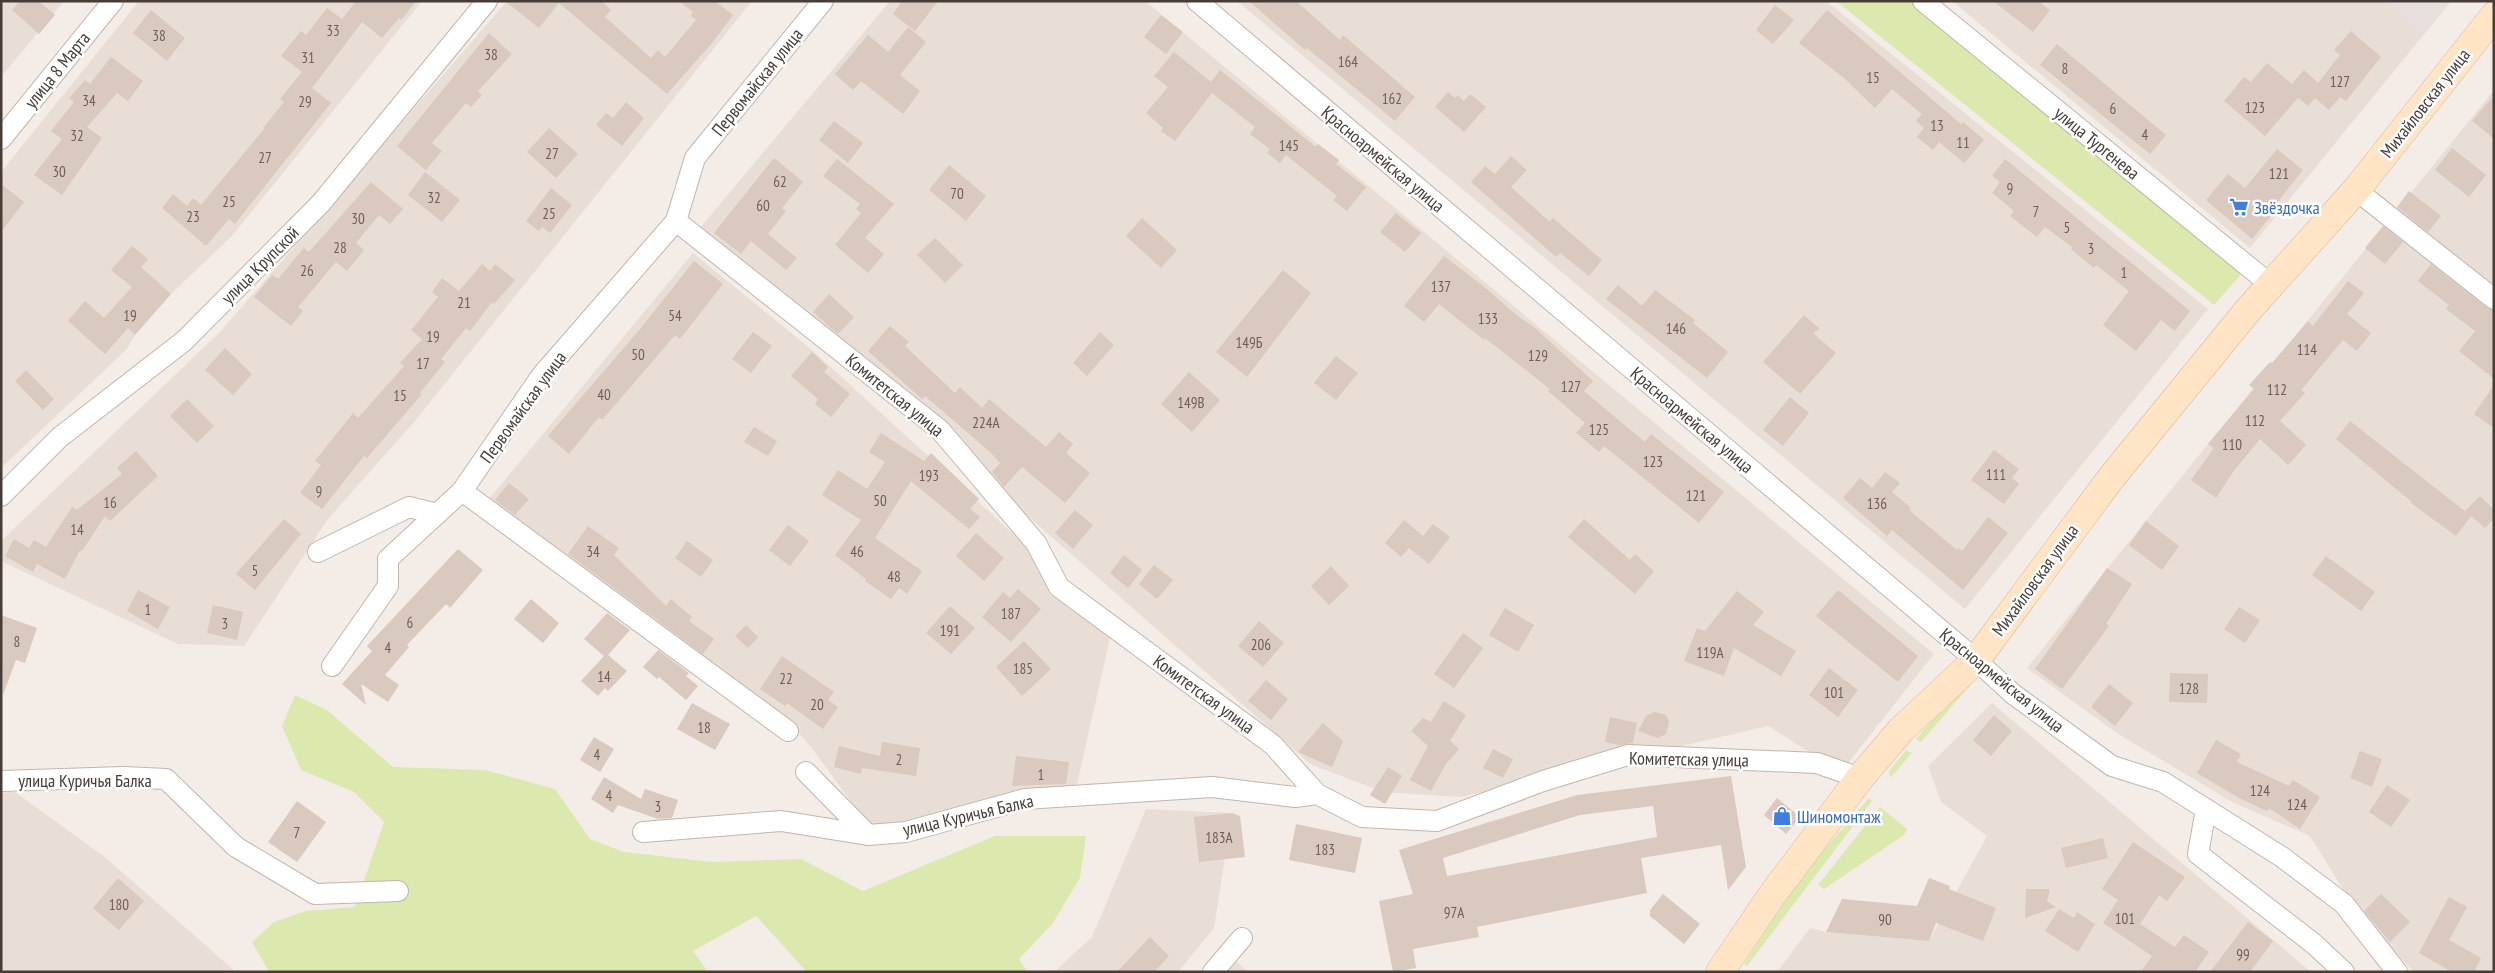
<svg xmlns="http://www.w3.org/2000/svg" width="2495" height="973" font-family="'PT Sans Narrow',sans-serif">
<rect width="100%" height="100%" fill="#f4ede7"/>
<g fill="#e8ded5">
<polygon points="1,1 64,1 1,77"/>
<polygon points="139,1 422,1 232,236 171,294 135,335 127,349 1,468 1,172"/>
<polygon points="507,1 752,1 415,421 328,519 244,646 178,644 1,561 1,541 221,331"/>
<polygon points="890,1 1145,1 1934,654 1841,772 1768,726 1461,797 1383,792 1310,764 700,228"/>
<polygon points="1237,1 1826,1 2208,309 1965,609"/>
<polygon points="1952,1 2451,1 2250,248"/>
<polygon points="2494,90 2494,972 2414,972 2359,915 2310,836 2234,803 2118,734 2027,668"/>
<polygon points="693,253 812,350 1113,625 1075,793 870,828 814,751 783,714 673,640 484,505"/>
<polygon points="1992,703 2311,972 1777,972 1810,928 1826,932 1929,941 1987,836 1941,802 1928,766"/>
<polygon points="15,792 106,858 236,972 1,972 1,793"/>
<polygon points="1146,809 1232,813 1214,928 1178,972 1054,972 1092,937"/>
<polygon points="1236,961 1248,972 1227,972"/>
</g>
<polygon fill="#e6dfdc" points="2383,1 2451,1 2423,36"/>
<g fill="#dbe9af">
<polygon points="1836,1 1911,1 2243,272 2214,305"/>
<polygon points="1975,670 1980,674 1921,742 1916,739"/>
<polygon points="295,695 327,710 393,767 485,770 555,789 590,839 624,852 712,862 801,859 863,891 995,836 1086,836 1080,878 1053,923 1019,959 1027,972 807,972 756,916 693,951 708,972 269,972 252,942 274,922 306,911 355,907 384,822 354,792 301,770 282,726"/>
<polygon points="1906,750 1912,753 1890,778 1889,771"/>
<polygon points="1869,798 1872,801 1747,966 1744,964 1797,881"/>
<polygon points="1880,807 1907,829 1904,835 1824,889 1818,885"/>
</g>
<g fill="#d9c9bf" fill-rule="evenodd">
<polygon points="20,1 39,1 55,15 39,34 12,10"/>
<polygon points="356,1 416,1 401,20 399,18 382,38 362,22 312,88 331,103 235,224 229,219 206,246 162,208 173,194 187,206 193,198 201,205 264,129 263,128 284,102 280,99 302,72 281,56 301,31 306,35 327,8 342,19"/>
<polygon points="505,1 602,1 611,10 605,17 651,58 658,50 665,57 696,20 691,16 693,12 679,1 715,1 733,15 712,43 667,94 559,3 539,28"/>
<polygon points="902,1 938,1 915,31 893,14"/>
<polygon points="1249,1 1296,1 1340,40 1343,35 1415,97 1395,121 1307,48 1305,50"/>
<polygon points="1993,1 2038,1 2050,10 2033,32"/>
<polygon points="1775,5 1794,20 1773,44 1756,30"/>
<polygon points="151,10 185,38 167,61 133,33"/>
<polygon points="1827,10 1961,124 1963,122 1984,140 1964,163 1939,142 1933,150 1917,137 1924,128 1916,121 1922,114 1892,89 1875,108 1844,78 1799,43"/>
<polygon points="1161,15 1183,32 1166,54 1144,37"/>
<polygon points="908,27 926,42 900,75 920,91 903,114 861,81 853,90 835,74 868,35 888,52"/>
<polygon points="2351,31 2381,57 2346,101 2340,97 2329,110 2315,98 2308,106 2298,98 2265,136 2224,101 2244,77 2251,82 2267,63 2292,84 2304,70 2318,83 2340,55 2334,50"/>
<polygon points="489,33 512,54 478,91 482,95 471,107 466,103 432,143 442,151 426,170 397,146"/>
<polygon points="2057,44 2166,135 2150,154 2040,65"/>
<polygon points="1174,52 1211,82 1220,70 1316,147 1318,144 1339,160 1336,164 1366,187 1347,211 1333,200 1337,196 1286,155 1280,163 1267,153 1270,149 1250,134 1255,127 1212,93 1175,141 1161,131 1163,128 1146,113 1168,87 1154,76"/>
<polygon points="111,57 143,81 128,101 117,93 87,127 102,138 62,195 34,175 62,139 51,131 74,102 69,98 85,80 90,84"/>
<polygon points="1448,92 1455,98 1458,95 1464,101 1470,94 1486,107 1464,132 1435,107"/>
<polygon points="2494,95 2494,139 2472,121"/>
<polygon points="626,102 644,118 622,146 596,125 606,113 613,118"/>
<polygon points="834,121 863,143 848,163 819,140"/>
<polygon points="549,128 578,154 556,178 527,152"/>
<polygon points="2452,148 2486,175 2469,197 2435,170"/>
<polygon points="2277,149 2303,170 2271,210 2274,212 2252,239 2206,200 2228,174 2245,188"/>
<polygon points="1511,156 1527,170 1511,187 1550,222 1553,218 1602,260 1589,276 1560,253 1556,257 1471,182 1485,166 1495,174"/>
<polygon points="774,158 803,182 782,208 786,211 768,234 797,258 786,270 751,241 741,254 714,233"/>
<polygon points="837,159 894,204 865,238 884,254 868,273 835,245 861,213 856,209 860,204 823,176"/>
<polygon points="2005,159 2190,311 2175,331 2161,320 2136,351 2103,325 2129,291 2096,265 2094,268 2071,249 2072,247 2045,227 2037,237 2010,216 2014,211 1992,193 2000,182 1992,176"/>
<polygon points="949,165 986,196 966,221 929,190"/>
<polygon points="425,172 460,200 442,222 408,195"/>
<polygon points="371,182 403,209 390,224 379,215 356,243 364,250 347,271 336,262 298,307 303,311 291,326 254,297 272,275 278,279 304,248 309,252"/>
<polygon points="1,184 24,202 1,232"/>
<polygon points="551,188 572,205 550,233 542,227 539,231 526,221"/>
<polygon points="2409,191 2441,216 2428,232 2397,207"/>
<polygon points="1396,213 1421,233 1405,252 1380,232"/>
<polygon points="1142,218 1177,250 1161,268 1126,236"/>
<polygon points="2383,226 2403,242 2385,264 2365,248"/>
<polygon points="935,238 963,265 945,283 917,255"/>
<polygon points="132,246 148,259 141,267 171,294 135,335 128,328 105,354 68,321 85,301 104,318 132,287 111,270"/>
<polygon points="1444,256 1488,290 1515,314 1535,328 1593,381 1584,391 1645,442 1651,434 1724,492 1699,523 1604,446 1599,452 1576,433 1585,423 1548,391 1550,389 1485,338 1484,340 1439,304 1424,322 1404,306"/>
<polygon points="694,261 723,284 680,339 675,335 602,420 599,417 569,454 548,436 641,328"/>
<polygon points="482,264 490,271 495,264 515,280 494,304 492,302 470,331 466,328 441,359 445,362 420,393 422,394 367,458 364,456 322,509 300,493 321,465 315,461 353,413 358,418 404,366 400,363 422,339 411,330 438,297 432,292 442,278 459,291"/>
<polygon points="2431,264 2487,308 2494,311 2494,379 2459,351 2475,331 2446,309 2449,305 2418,281"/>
<polygon points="1283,270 1311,293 1247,377 1216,352"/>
<polygon points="2348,281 2364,293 2347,314 2371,333 2357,351 2343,340 2301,390 2305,393 2280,421 2306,445 2288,465 2260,439 2233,472 2216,498 2191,480 2214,448 2208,444 2254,389 2249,385 2270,362 2272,363 2308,321 2313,326"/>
<polygon points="1618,285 1642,306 1655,290 1695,320 1693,323 1728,352 1707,378 1606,299"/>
<polygon points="829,294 854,317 838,334 813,312"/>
<polygon points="1804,315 1820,329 1813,333 1836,353 1800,394 1763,362"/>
<polygon points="890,326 909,342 905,346 955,393 960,387 982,408 989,399 1046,447 1059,432 1073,444 1066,453 1090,473 1065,503 1022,467 1004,487 992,472 1000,463 990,452 925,396 922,399 868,351"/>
<polygon points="753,332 772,346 751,373 732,359"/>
<polygon points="1100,332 1114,345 1087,376 1073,363"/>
<polygon points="225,348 252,374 233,395 205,370"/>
<polygon points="812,352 828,367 824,372 850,394 831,417 815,404 818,399 791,376"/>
<polygon points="1336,356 1358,373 1336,400 1314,383"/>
<polygon points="26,370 54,399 43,410 15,381"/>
<polygon points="1189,372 1220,400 1192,432 1161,404"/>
<polygon points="2494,385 2494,428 2474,414"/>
<polygon points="1790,397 1809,413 1783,446 1763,430"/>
<polygon points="187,399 214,426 197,443 170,416"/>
<polygon points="2350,421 2471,516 2456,536 2411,503 2412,502 2336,439"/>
<polygon points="754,427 777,441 768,456 744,442"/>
<polygon points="881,433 924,461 931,453 979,499 970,509 980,517 969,529 911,481 875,538 922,571 907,594 899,588 891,599 865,581 866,579 835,555 861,520 822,495 838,470 867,489 885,462 869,452"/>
<polygon points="1994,450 2019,469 2012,478 2019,484 2004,504 1971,480"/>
<polygon points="136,451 158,476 110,521 105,516 82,551 80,550 65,579 37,564 33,572 5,556 14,539 29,548 34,540 46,547 72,507 77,510 122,474 117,468"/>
<polygon points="1885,472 1900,483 1892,492 1911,508 1909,510 1957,550 1958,548 1962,551 1988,517 2008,533 1963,590 1892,530 1887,536 1843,498 1860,478 1872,488"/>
<polygon points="509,483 529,499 515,515 495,500"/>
<polygon points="2480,496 2494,510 2494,519 2485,528 2465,511"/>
<polygon points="1075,510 1093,525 1073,549 1055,533"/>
<polygon points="284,519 301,534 255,590 236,574"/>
<polygon points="1584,519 1630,560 1635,554 1654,571 1635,594 1568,537"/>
<polygon points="1404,520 1423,536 1433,524 1450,537 1429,564 1409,548 1401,557 1385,543"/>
<polygon points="2146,521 2179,546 2162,570 2129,545"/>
<polygon points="788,525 809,541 790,566 769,550"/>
<polygon points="588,526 619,548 614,555 666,606 671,599 692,617 689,621 714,639 703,654 568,554"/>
<polygon points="976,533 1004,558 984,581 956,556"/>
<polygon points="687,541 713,560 701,577 675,558"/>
<polygon points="458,549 483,570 450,608 446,604 407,645 409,647 385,675 399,685 388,702 361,684 366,705 342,684 372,651 367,646"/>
<polygon points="1124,555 1142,570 1128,588 1110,573"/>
<polygon points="2326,556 2375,592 2361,611 2312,575"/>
<polygon points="1154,565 1173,580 1157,599 1139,584"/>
<polygon points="1331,566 1349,586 1329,605 1311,586"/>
<polygon points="2107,568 2132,584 2106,624 2109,626 2062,689 2035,669"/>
<polygon points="1018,589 1041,609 1011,642 982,617 1003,592 1010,598"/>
<polygon points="138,590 170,607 158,629 127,611"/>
<polygon points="1838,590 1918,656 1898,682 1816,616"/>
<polygon points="1737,591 1764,612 1753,625 1796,651 1781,676 1734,648 1724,676 1684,661 1697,628 1705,631"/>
<polygon points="531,599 559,623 543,643 514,619"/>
<polygon points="213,605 243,612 237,640 207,633"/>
<polygon points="950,606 975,628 951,654 926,633"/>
<polygon points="2239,607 2260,620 2245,643 2224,629"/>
<polygon points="1505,608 1534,625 1518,652 1489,635"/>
<polygon points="607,613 630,630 608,655 627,671 608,691 605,688 598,696 581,681 604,656 584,639"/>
<polygon points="1,615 37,628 25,663 16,660 3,695"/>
<polygon points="1259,621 1284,643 1263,667 1238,646"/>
<polygon points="746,625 758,637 748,648 735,636"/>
<polygon points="1463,633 1483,648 1454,688 1434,674"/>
<polygon points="1024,641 1051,669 1022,696 996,667"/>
<polygon points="658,650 689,673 686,676 698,686 686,700 659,677 657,679 643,667"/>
<polygon points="782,656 834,692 828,700 838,707 823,729 787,703 785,706 760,689"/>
<polygon points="1829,668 1858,690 1838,717 1809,695"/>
<polygon points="2170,673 2208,674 2207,703 2169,702"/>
<polygon points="1266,680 1288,699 1271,720 1248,701"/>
<polygon points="2109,684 2133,703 2115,726 2091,707"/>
<polygon points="1444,701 1466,715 1450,741 1459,749 1446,764 1431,791 1410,780 1428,746 1411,731 1423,718 1431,722"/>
<polygon points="692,703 730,724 715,750 677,729"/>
<polygon points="1654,712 1666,715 1669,722 1666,734 1658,738 1638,731 1646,716"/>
<polygon points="1994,715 2012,731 1991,756 1973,740"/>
<polygon points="1610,717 1637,723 1633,743 1619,745 1605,742"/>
<polygon points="1323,723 1343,741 1332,767 1298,752"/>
<polygon points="594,737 614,749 600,772 580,760"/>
<polygon points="2216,740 2241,754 2237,762 2289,786 2293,780 2320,797 2300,829 2269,808 2267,811 2239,798 2197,773"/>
<polygon points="882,742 920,748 916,776 862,768 861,774 834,767 839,746 880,756"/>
<polygon points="1493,749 1513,759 1503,778 1483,768"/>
<polygon points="2360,751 2382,759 2372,787 2350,778"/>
<polygon points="1016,756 1069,762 1066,784 1012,786"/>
<polygon points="1388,767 1402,776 1385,804 1370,795"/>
<path d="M1731,776L1746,867L1728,890L1721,845L1641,858L1647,893L1477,927L1479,937L1413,949L1416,968L1393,972L1379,901L1413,894L1399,850L1577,795ZM1653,806L1657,837L1447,876L1443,858L1580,815Z"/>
<polygon points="604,777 641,799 645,789 678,800 672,818 658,819 618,805 613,813 591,799"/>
<polygon points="2387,785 2410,800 2391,827 2369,812"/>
<polygon points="1777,798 1800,817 1786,834 1764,815"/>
<polygon points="297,801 326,822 297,862 268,842"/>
<polygon points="1232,813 1240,816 1245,857 1199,862 1194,817"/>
<polygon points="1296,824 1362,838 1355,873 1289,860"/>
<polygon points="2103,838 2108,858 2066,868 2061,848"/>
<polygon points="2133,842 2185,877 2167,901 2159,895 2140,924 2175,947 2184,935 2209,952 2195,972 2141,972 2152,956 2103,923 2118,900 2102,889"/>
<polygon points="118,878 144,901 119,930 93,908"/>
<polygon points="1929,878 1950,886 1949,889 1996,908 1983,941 1936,923 1929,941 1826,932 1842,899 1917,906"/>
<polygon points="2026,889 2050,889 2047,901 2056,907 2025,918"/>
<polygon points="1663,894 1700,924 1684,944 1650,916 1650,910"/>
<polygon points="2381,894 2410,922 2390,942 2364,911"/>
<polygon points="2449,897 2467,907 2449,940 2481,958 2474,972 2452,972 2419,953"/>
<polygon points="2059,909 2074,918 2077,912 2095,924 2078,952 2045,931"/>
<polygon points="2248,922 2273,941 2250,972 2210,972"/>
<polygon points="1150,937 1169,956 1154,972 1117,972"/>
</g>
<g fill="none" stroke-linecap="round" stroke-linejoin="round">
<g stroke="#c2b5ac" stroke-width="22">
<g id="minor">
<polyline points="1197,1 1976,660 2013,694 2112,766 2163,782 2282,857 2344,904 2397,972"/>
<polyline points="1923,1 2271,285"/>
<polyline points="1,139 113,1"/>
<polyline points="2356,190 2494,299"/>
<polyline points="676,221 940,430 1036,543 1059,587 1273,745 1317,794 1362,817 1437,821 1543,781 1628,755 1817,763 1860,778"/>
<polyline points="462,491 788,731"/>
<polyline points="1,496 60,437 184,341 321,203 487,1"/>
<polyline points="318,552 409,507 437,514"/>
<polyline points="332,666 388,586 388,559 462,491 542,375 676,221 695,158 823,1"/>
<polyline points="806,772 868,835"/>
<polyline points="1,781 124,777 166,779 236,847 315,894 398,891"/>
<polyline points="2206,809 2198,854 2314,944 2344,972"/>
<polyline points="643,832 781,821 868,835 906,832 1025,799 1212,787 1295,797 1317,794"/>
<polyline points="1213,972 1242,938"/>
</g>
</g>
<g stroke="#d8b998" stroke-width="29">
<polyline id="secondary" points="1720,972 1772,895 1860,778 1901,730 1976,660 2111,478 2249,309 2356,190 2494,16"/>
</g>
<use href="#minor" stroke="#fff" stroke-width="20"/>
<use href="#secondary" stroke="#ffe4c6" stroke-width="28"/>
</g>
<defs>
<g id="supermarket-bare" transform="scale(1.5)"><path d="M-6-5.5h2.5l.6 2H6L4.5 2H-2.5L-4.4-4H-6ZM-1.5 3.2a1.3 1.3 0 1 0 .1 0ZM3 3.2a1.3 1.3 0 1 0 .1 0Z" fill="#3f7fe0" stroke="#fff" stroke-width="2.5" paint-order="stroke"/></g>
<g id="shop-bare" transform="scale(1.5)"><path d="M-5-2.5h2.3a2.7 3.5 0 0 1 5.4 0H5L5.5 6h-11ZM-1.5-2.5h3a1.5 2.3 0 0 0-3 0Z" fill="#3f7fe0" stroke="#fff" stroke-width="2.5" paint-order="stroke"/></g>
</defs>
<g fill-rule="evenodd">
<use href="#supermarket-bare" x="2239" y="207"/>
<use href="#shop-bare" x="1782" y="816"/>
</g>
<g text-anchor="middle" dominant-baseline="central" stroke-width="5" stroke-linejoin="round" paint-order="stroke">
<g font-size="15" fill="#6c5f58">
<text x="333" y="30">33</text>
<text x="159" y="35">38</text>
<text x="491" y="54">38</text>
<text x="308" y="57">31</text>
<text x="1348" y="61">164</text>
<text x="2065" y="68">8</text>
<text x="1873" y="77">15</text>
<text x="2340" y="81">127</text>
<text x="1392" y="98">162</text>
<text x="89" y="100">34</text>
<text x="305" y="101">29</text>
<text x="2255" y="107">123</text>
<text x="2113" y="108">6</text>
<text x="1937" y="125">13</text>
<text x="2145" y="134">4</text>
<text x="77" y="135">32</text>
<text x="1963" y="142">11</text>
<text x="1289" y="145">145</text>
<text x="552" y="153">27</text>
<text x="265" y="157">27</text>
<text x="59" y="171">30</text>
<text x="2279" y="173">121</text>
<text x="780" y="181">62</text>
<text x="2010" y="188">9</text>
<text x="957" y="193">70</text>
<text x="434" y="197">32</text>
<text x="229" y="201">25</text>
<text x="763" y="205">60</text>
<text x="2036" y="211">7</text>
<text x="549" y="213">25</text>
<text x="193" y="216">23</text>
<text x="358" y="218">30</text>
<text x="2067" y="227">5</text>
<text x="340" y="247">28</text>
<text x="2091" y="248">3</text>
<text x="307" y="270">26</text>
<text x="2124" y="272">1</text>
<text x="1441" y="286">137</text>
<text x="464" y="302">21</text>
<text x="130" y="315">19</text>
<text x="675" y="315">54</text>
<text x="1488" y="318">133</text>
<text x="1676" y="328">146</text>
<text x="433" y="336">19</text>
<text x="1249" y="342">149Б</text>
<text x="2307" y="349">114</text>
<text x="638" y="354">50</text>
<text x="1538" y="355">129</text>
<text x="423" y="363">17</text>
<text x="1571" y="386">127</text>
<text x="2277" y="389">112</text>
<text x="604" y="394">40</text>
<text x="400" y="395">15</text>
<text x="1191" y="402">149В</text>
<text x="2255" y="420">112</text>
<text x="986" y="422">224А</text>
<text x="1599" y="429">125</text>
<text x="2232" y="444">110</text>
<text x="1653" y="461">123</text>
<text x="1996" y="474">111</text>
<text x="929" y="475">193</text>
<text x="319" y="491">9</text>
<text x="1696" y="495">121</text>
<text x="880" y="500">50</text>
<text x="110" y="502">16</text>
<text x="1877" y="503">136</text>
<text x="77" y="529">14</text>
<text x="593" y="551">34</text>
<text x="857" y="551">46</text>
<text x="255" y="570">5</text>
<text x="894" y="576">48</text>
<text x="148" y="609">1</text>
<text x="1011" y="613">187</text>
<text x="410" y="622">6</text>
<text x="225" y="623">3</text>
<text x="950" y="630">191</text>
<text x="17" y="641">8</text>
<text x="1261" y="644">206</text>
<text x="388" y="647">4</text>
<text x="1710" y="652">119А</text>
<text x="1023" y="668">185</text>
<text x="604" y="676">14</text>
<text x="786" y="678">22</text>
<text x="2189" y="688">128</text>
<text x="1834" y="692">101</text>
<text x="817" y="704">20</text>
<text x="704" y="727">18</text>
<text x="597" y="754">4</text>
<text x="899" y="759">2</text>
<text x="1041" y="774">1</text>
<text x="2260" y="790">124</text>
<text x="609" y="795">4</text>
<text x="2297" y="804">124</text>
<text x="658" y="806">3</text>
<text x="297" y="832">7</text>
<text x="1219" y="837">183А</text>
<text x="1325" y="849">183</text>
<text x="119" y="904">180</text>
<text x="1454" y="912">97А</text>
<text x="2125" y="918">101</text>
<text x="1885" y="919">90</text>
<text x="2243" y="954">99</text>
</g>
<g font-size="18" fill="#473c36" stroke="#fff">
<text transform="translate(57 70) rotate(-51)">улица 8 Марта</text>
<text transform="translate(757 82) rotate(-51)">Первомайская улица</text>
<text transform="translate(2425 103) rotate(-52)">Михайловская улица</text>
<text transform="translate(2097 143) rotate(39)">улица Тургенева</text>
<text transform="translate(1383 159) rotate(40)">Красноармейская улица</text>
<text transform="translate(260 265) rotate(-45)">улица Крупской</text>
<text transform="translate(895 395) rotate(39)">Комитетская улица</text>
<text transform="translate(523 407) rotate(-54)">Первомайская улица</text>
<text transform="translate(1692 420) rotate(40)">Красноармейская улица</text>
<text transform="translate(2035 580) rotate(-54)">Михайловская улица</text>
<text transform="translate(2002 680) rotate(39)">Красноармейская улица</text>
<text transform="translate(1204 694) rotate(36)">Комитетская улица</text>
<text transform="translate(1689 759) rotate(1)">Комитетская улица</text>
<text x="85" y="780">улица Куричья Балка</text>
<text transform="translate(968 815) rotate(-13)">улица Куричья Балка</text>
</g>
<g font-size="18" fill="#366cbe" stroke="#fff" text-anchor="start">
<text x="2254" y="207">Звёздочка</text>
<text x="1797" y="816">Шиномонтаж</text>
</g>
</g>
<rect width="2495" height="973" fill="none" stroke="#473c36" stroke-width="5"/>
</svg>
